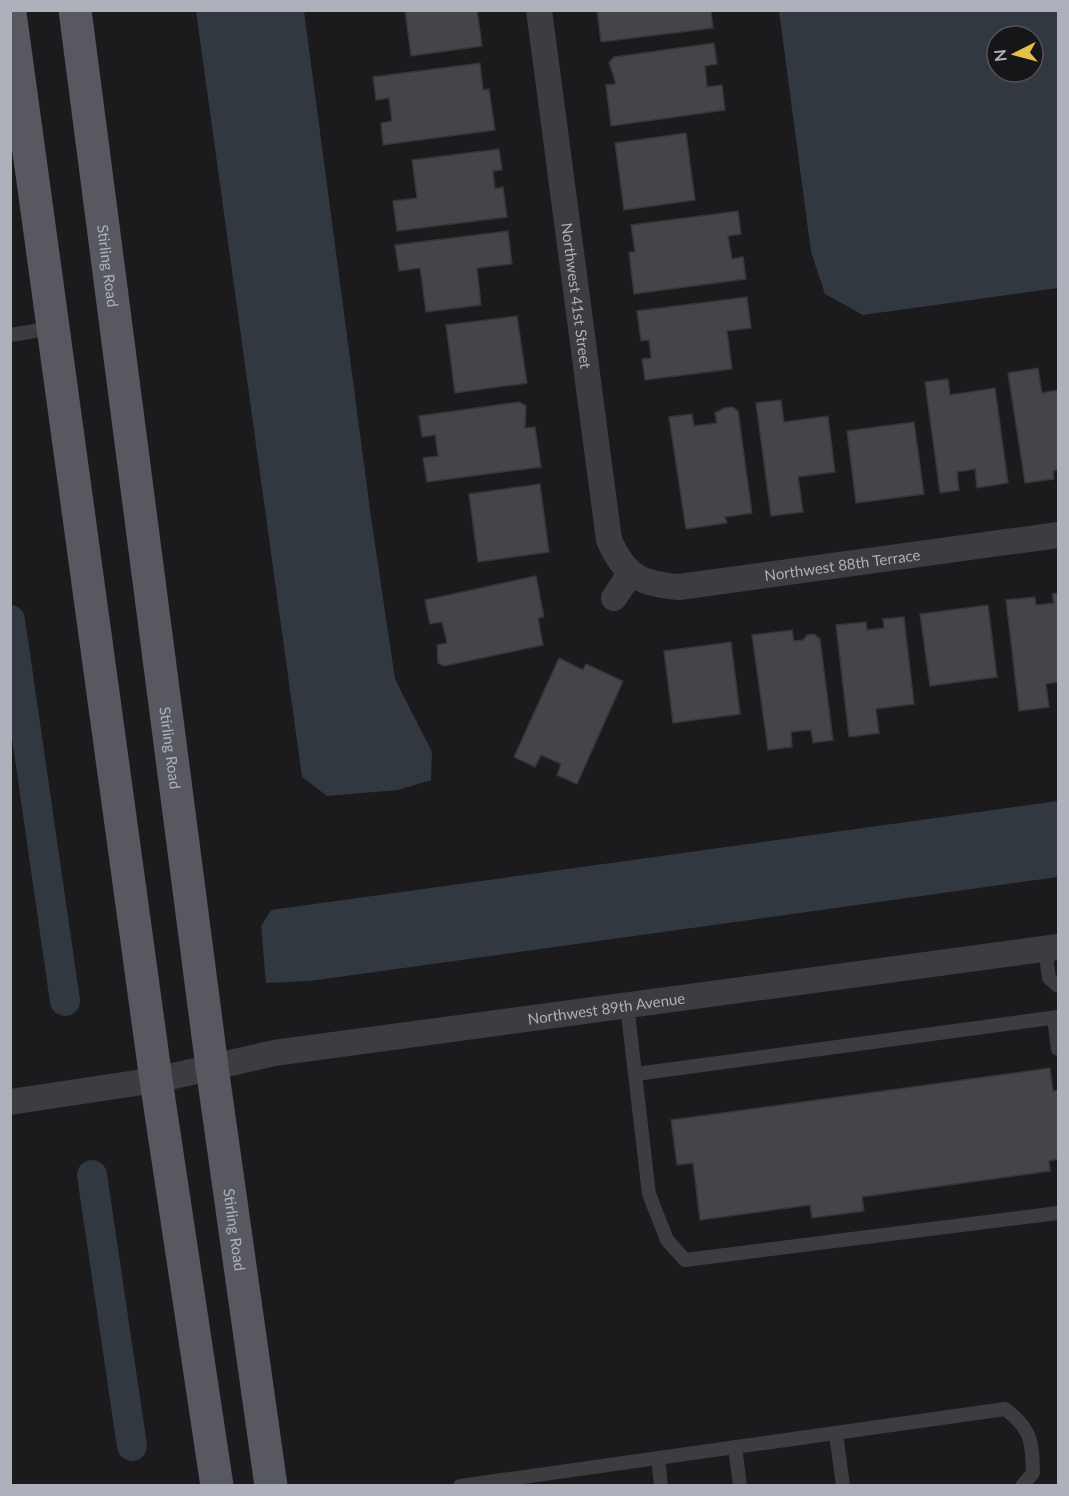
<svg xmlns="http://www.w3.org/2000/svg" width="1069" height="1496" font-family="Lato,sans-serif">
<rect width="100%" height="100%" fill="#1b1a1c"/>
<g fill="#313840" fill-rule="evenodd">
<polygon points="196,11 304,11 371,517 395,679 432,752 431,780 398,790 327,796 302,777"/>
<path d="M779,11H1058V288L863,315L825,294L811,252ZM997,36H1033V72H997Z"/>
<polygon points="1058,801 1058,877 310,981 266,983 261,926 271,910"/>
</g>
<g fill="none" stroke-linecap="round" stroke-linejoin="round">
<g stroke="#313840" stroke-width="30">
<polyline points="10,620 65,1001"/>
<polyline points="92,1175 132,1446"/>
</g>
</g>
<g fill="#454549" stroke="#353538" stroke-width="1.5">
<polygon points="405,10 477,10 482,46 411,56"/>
<polygon points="597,10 711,10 713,28 601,42"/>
<polygon points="714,43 717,64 705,66 707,87 722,85 725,110 611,126 606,85 616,84 609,63 614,57"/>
<polygon points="480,63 483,90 489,89 495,130 383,145 381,123 392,121 389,98 376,100 373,77"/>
<polygon points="686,133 695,200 624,210 615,143"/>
<polygon points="499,149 502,170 493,171 495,189 503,187 507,217 397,231 393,201 417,198 412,160"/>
<polygon points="738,211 741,234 728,236 732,259 743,257 746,279 634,294 629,252 635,252 631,225"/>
<polygon points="508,231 512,264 477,268 481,305 426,312 420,268 399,271 395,245"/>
<polygon points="747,297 751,328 727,331 732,369 645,380 642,359 651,358 649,340 641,341 637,311"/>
<polygon points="517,316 527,383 455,393 446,325"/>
<polygon points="1038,368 1042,393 1058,390 1058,470 1053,471 1054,479 1025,483 1008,373"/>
<polygon points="948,379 950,395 995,388 1008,483 977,488 975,469 957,472 959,490 940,493 925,382"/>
<polygon points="781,400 784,422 828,416 835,472 798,477 803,512 771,516 756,403"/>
<polygon points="519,402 526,406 525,428 535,427 541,467 427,482 423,458 438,456 435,435 422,437 419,416"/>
<polygon points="733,407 738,411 752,513 725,517 727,523 686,529 669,417 692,414 694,426 717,423 715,413 724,408"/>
<polygon points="914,422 924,494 856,503 847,431"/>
<polygon points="540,484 549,552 478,562 469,494"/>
<polygon points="536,576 544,617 538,618 543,645 444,666 438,663 437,645 447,643 442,622 430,624 425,600"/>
<polygon points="1058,593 1058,682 1046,684 1049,707 1019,711 1006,600 1035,597 1036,605 1054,603 1052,594"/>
<polygon points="988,605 997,677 930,686 920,614"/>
<polygon points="904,617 914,704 876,709 879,733 849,737 836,625 866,622 867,630 884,628 883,619"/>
<polygon points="792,630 794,641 803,640 807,635 814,634 820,639 833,740 813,743 811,730 791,732 792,747 768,750 752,635"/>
<polygon points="731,642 740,714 673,723 664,651"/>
<polygon points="559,658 583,670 586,664 623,681 577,784 557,775 561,764 541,755 535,767 514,757"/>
<polygon points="1050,1068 1053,1091 1058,1090 1058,1159 1049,1161 1050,1171 862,1197 864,1211 812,1218 810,1205 700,1220 693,1163 677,1165 671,1120"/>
</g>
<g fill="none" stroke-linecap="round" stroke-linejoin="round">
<g stroke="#3c3c41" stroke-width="14">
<polyline points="10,335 54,328"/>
<polyline points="1045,949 1049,978 1058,986"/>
<polyline points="627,1005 649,1194 667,1240 685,1260 1058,1213"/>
<polyline points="1054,1018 1058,1049"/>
<polyline points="636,1074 1058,1017"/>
<polyline points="836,1434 843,1486"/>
<polyline points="735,1447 740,1486"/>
<polyline points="658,1458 661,1486"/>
<path d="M460,1486L1005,1409C1032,1429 1032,1442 1033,1473L1022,1486"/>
</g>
<g stroke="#3c3c41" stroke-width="26">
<path id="s1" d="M539,10L609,540C625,576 640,584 679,587L1058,535"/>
<polyline points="614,598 630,574"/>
<path id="s2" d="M10,1102L156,1080L274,1053L1058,947"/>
</g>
<g stroke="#585960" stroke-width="33">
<path id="s3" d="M75,10L212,1067L271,1486"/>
<polyline points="10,13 156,1080 217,1486"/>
</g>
</g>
<g text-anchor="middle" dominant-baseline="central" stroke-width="4.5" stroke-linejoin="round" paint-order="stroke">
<g font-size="15" fill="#aeb1bb" stroke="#161517">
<text stroke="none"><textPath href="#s3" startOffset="258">Stirling Road</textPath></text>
<text stroke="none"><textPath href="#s1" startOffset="288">Northwest 41st Street</textPath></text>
<text stroke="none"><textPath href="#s1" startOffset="790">Northwest 88th Terrace</textPath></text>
<text stroke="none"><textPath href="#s3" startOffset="744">Stirling Road</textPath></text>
<text stroke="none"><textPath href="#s2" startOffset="604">Northwest 89th Avenue</textPath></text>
<text stroke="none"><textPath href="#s3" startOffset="1230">Stirling Road</textPath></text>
</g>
</g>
<rect width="1069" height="1496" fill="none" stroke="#aeb1bb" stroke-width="24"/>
<g transform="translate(1015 54) rotate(264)"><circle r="28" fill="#161517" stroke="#535359" stroke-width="1.5"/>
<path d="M0-4.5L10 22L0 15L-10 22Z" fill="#e4c04b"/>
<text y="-9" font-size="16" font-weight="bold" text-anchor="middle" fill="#aeb1bb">N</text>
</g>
</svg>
